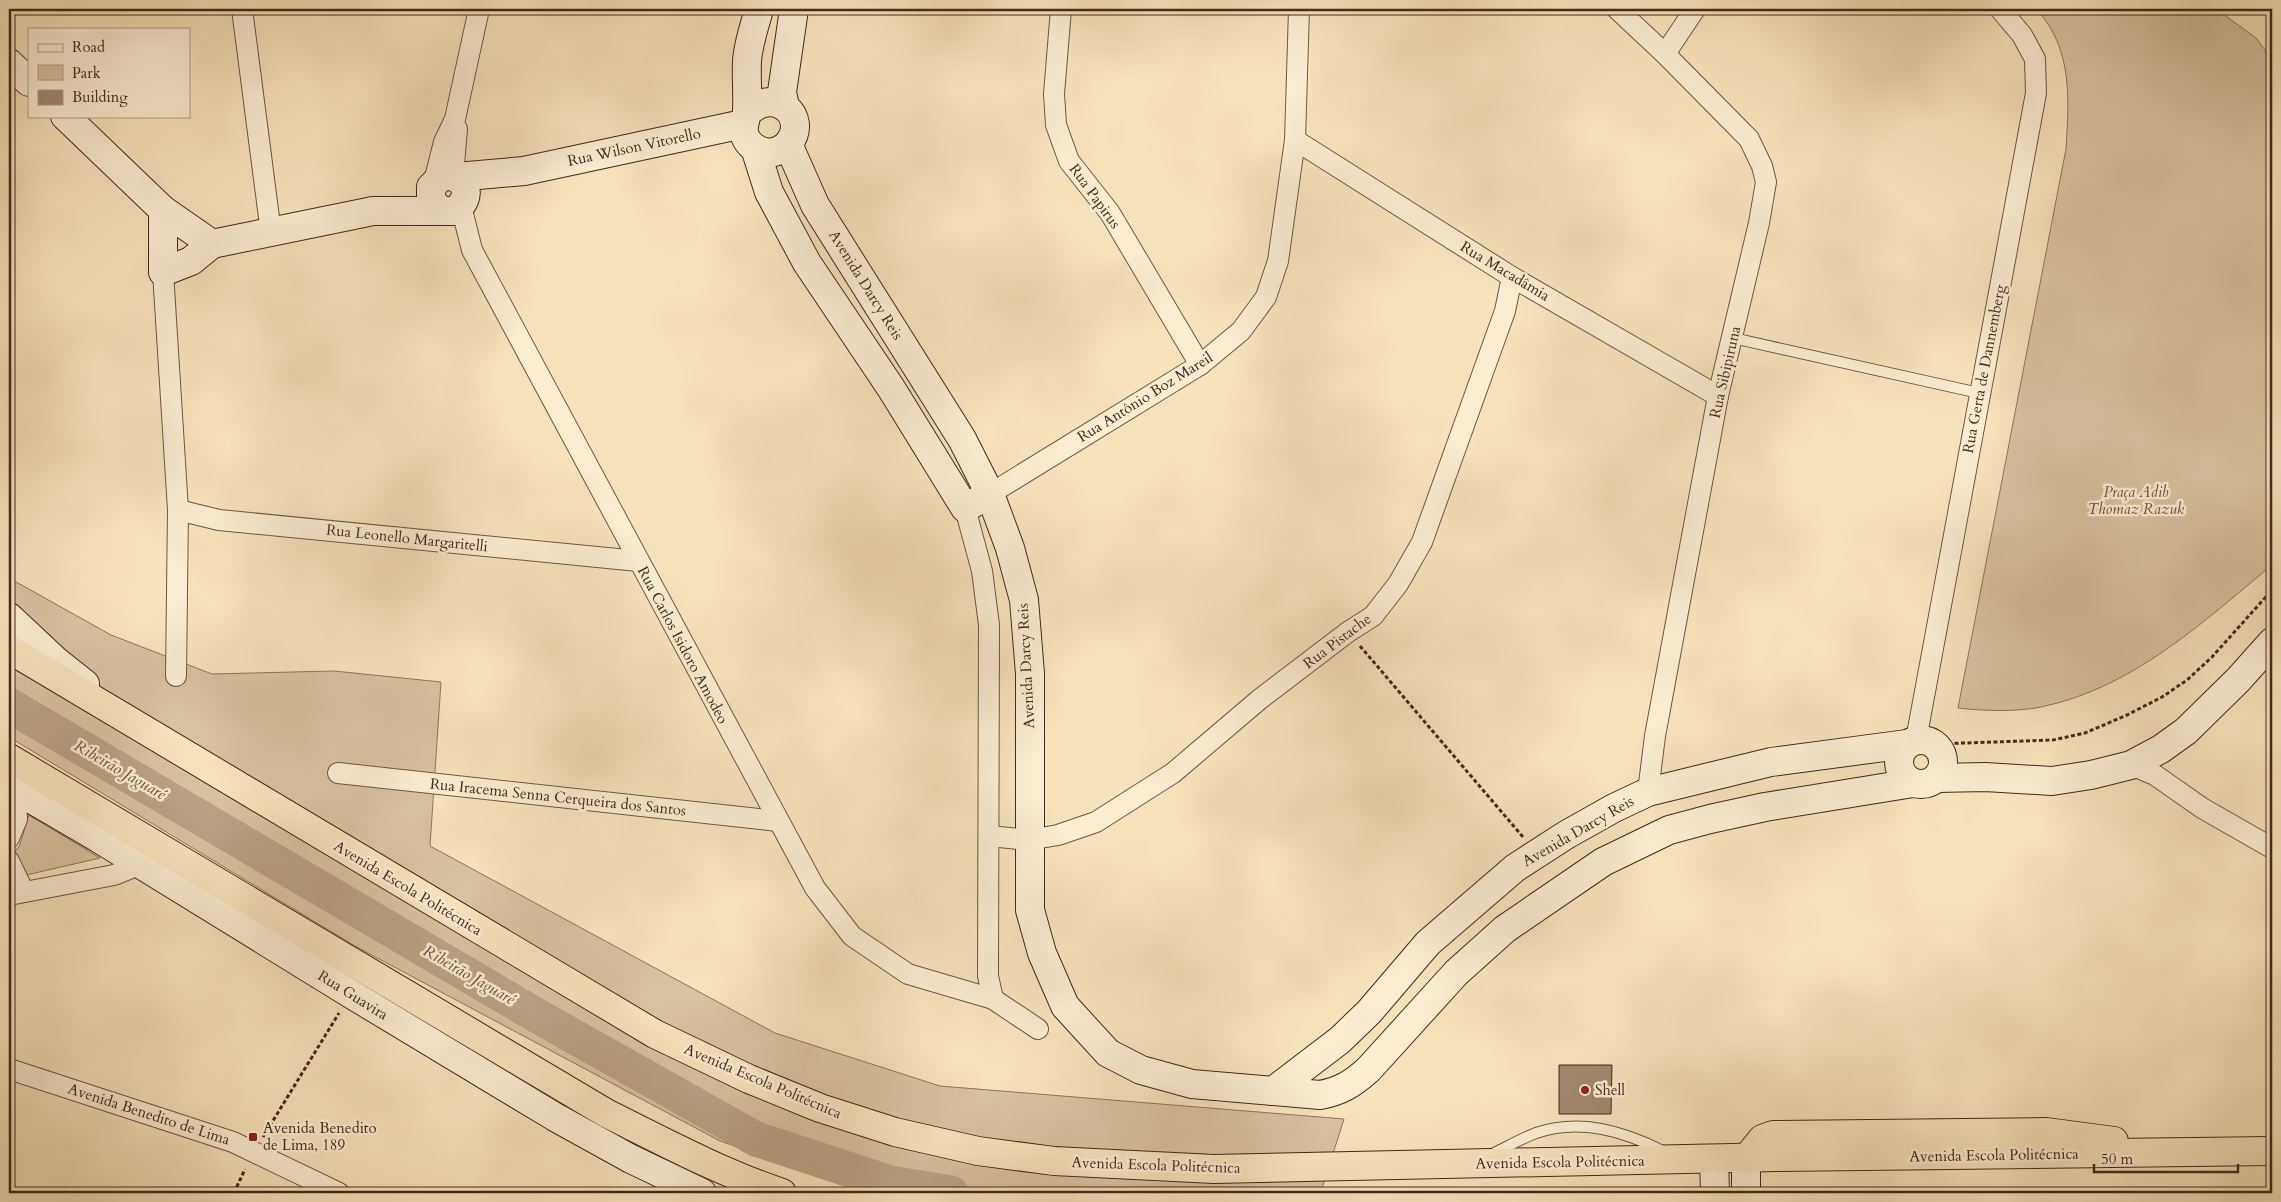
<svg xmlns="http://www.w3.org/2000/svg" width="2281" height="1202" font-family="Cardo,serif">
<rect width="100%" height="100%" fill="#f7e3ba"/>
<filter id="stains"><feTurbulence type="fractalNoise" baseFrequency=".004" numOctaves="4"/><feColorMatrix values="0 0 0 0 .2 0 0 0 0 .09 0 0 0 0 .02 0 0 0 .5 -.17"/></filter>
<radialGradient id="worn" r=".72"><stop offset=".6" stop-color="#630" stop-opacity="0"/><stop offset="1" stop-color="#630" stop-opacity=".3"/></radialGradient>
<g fill="#d8c39f" stroke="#8c765e">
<path d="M2036,9H2216L2256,38L2265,50L2272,74V565C2203,622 2133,688 2041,707C2016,712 1984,711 1958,708L2066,149C2069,99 2073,48 2036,9Z"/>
<polygon points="9,578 111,635 212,674 334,671 441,682 430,846 775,1033 940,1086 1344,1119 1321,1191 1312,1193 872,1193 720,1141 355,946 9,737"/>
<polygon points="29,815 100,858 9,879 9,856 19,847"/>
</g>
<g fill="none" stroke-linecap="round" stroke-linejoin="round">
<polyline stroke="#b9a384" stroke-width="35" points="9,705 541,1018 756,1139 890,1183 951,1193"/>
</g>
<polygon fill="#9f896e" stroke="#40281c" points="1559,1065 1612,1065 1611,1114 1559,1114"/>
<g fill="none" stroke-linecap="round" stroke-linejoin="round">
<g stroke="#6e5744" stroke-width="12">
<g id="lane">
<polyline points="1733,338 1979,393"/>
<path d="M1490,1155C1505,1148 1520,1139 1536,1133C1580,1118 1623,1131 1663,1151"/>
</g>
</g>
<g stroke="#6e5744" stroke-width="22">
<g id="street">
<polyline points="242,9 271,233"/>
<polyline points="1061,9 1054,94 1056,125 1069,161 1110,213 1200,365"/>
<polyline points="1617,9 1665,54 1749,139 1762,166 1766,182 1759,223 1718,396 1655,736 1648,792"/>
<polyline points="1665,54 1695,9"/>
<polyline points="1295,140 1512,277 1718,396"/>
<polyline points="453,176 457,129"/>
<polyline points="434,182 444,142 455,119 479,9"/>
<polyline points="461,206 472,250 815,888 852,936 908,974 993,999"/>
<polyline points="163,272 178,510 176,676"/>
<polyline points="990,494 1200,365 1241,331 1266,297 1278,261 1295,140 1299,9"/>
<polyline points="965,508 982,571 989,625 988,976 993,999 1038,1029"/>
<polyline points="178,510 219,520 638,561"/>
<polyline points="1916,740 2036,93 2035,59 2022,35 2000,9"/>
<polyline points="2131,765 2155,775 2202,808 2272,848"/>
<polyline points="338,773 778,821"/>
<polyline points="989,836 1029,840 1058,835 1096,822 1173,773 1260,699 1348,632 1373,616 1398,584 1422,542 1505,311 1512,277"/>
<polyline points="9,838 17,819 16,791"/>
<polyline points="9,861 24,892"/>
<polyline points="9,895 114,875 141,864"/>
<polyline points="9,1069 233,1142 339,1193"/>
</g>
</g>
<g stroke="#40281c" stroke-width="30">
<g id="secondary">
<polyline points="9,63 29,82"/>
<polyline points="785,107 782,92 794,9"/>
<path d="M747,113C775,85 809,117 789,143C783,150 773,154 765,152C756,151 748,144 745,136C741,126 747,120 747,110C748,94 746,77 747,61C748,44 755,25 759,9"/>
<path d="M65,116L163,210V272L191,261L212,244L373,211H454C475,198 466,173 442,176L431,187V200L440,210"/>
<path d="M788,144L815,205L962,439L990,494L1010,548L1024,600L1030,674V910L1042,953L1065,1006L1108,1053L1141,1070L1192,1084L1320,1095C1341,1091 1352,1084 1368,1070L1456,973L1505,929L1603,862L1669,830L1710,819L1765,807L1913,783"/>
<polyline points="755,148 769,192 807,263 891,388 965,508 990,494"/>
<polyline points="456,177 524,171 743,124"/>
<polyline points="163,210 212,244"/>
<polyline points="9,617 56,661 85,684"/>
<circle cx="1921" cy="762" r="22"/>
<polyline points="1937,778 1985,777 2052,781 2091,775 2131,765 2161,749 2186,731 2238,680 2272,642"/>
<polyline points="9,786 98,838 351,994 555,1117 631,1159 702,1193"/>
<polyline points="1273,1091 1340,1040 1369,1012 1428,943 1515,868 1566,835 1614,808 1648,792 1771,762 1907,744"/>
<polyline points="1714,1159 1715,1193"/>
<polyline points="1746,1193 1746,1159"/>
</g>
</g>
<g stroke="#40281c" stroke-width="30">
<g id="highway">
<polyline points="9,649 655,1034 749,1079 820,1108 895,1132 978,1151 1054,1161 1214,1169 1778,1157 2272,1151"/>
<path d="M9,758L606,1113C664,1142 720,1172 782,1193"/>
<polyline points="1746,1159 1762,1139 1773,1135 2046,1132 2114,1141"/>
</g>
</g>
<g stroke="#40281c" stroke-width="3" stroke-dasharray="4 2.5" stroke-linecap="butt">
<polyline points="1360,646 1523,837"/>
<polyline points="1935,744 2053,740 2085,733 2127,715 2162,697 2187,680 2212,657 2272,590"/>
<polyline points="263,1137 339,1013"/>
<polyline points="234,1193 245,1169"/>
</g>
<use href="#lane" stroke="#faedd2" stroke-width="10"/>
<use href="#street" stroke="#faedd2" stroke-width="20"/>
<use href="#secondary" stroke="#faedd2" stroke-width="28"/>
<use href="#highway" stroke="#f7e3ba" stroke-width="28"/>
</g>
<g fill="#8f2418" stroke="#faedd2" stroke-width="2">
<circle cx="1585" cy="1090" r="5"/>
<rect x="248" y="1132" width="10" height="10" rx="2.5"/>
</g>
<g text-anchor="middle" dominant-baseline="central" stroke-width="5" stroke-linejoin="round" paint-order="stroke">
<g font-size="15" fill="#40281c" stroke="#faedd2">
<text transform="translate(634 147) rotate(-12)">Rua Wilson Vitorello</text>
<text transform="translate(1095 196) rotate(54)">Rua Papirus</text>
<text transform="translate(1505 271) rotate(31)">Rua Macadâmia</text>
<text transform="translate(866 285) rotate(58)">Avenida Darcy Reis</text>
<text transform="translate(1984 369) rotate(-79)">Rua Gerta de Dannemberg</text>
<text transform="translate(1725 372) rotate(-77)">Rua Sibipiruna</text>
<text transform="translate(1145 397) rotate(-32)">Rua Antônio Boz Mareil</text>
<text transform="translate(407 538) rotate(6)">Rua Leonello Margaritelli</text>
<text transform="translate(1337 641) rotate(-37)">Rua Pistache</text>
<text transform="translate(683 645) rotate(62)">Rua Carlos Isidoro Amodeo</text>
<text transform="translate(1026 666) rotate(-93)">Avenida Darcy Reis</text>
<text transform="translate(558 797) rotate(6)">Rua Iracema Senna Cerqueira dos Santos</text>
<text transform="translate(1578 831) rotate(-30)">Avenida Darcy Reis</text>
<text transform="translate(408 888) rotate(31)">Avenida Escola Politécnica</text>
<text transform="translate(353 995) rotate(32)">Rua Guavira</text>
<text transform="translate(763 1081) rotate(23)">Avenida Escola Politécnica</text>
<text transform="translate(149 1114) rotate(18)">Avenida Benedito de Lima</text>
<text transform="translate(1994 1155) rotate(-1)">Avenida Escola Politécnica</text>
<text transform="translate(1560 1162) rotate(-1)">Avenida Escola Politécnica</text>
<text transform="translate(1156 1165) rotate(2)">Avenida Escola Politécnica</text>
</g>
<g font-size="15" font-style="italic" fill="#664f3d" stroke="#faedd2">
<text x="2136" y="492">Praça Adib<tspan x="2136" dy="17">Thomaz Razuk</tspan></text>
</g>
<g font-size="15" fill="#40281c" stroke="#faedd2" text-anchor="start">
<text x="1595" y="1090">Shell</text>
<text x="263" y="1128">Avenida Benedito<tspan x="263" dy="17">de Lima, 189</tspan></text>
</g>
<g font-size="16" font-style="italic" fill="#644d3b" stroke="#faedd2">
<text transform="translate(120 770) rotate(30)">Ribeirão Jaguaré</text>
<text transform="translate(469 975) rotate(30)">Ribeirão Jaguaré</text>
</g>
</g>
<rect width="2281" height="1202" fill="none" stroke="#f7e3ba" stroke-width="30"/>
<rect x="10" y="10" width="2261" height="1182" fill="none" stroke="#40281c" stroke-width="2.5"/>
<rect x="15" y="15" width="2251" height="1172" fill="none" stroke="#40281c"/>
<rect x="28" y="28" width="162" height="90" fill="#faedd2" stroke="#b09e89"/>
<rect x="38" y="44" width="25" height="8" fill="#faedd2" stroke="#b09e89"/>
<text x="72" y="52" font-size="15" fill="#40281c">Road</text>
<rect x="38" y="65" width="25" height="15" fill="#d8c39f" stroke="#b09e89"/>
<text x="72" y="78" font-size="15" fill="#40281c">Park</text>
<rect x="38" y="90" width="25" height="15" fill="#9f896e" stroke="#b09e89"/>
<text x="72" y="102" font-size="15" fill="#40281c">Building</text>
<path d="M2094 1164v8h144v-8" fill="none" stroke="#40281c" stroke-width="2.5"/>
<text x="2101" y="1164" font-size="15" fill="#40281c" stroke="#faedd2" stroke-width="4" paint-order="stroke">50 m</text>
<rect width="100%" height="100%" filter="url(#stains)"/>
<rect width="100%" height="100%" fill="url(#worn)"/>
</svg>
